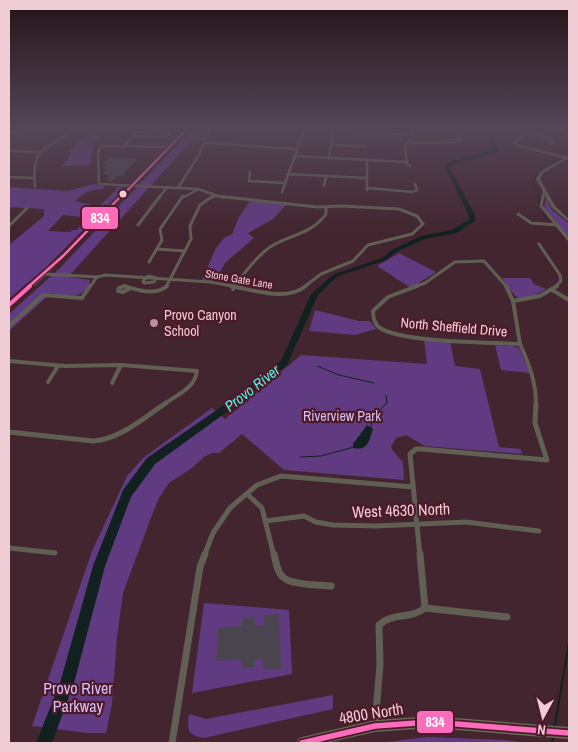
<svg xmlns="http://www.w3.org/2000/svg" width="578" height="752" font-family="'Archivo Narrow',sans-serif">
<rect width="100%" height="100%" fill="#42252e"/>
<g fill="#603b82">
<polygon points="82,128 102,128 102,132 98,136 100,139 93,141 91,165 61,166 70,156 70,151 76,147 74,144 84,138 85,132"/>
<path d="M193,128H209L204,135V140H194L183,150L68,277L90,280C87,299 66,297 51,293L9,331V314L60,268Z"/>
<path d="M94,184L105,187L103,189C90,189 84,193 75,201L92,205L81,217L63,215L48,231L70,232L73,230H77L87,218L117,189L115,188L116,187L125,188L46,267L9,299V245L44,216V209L9,207V187L67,191Z"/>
<polygon points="546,198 552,210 569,223 569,239 544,208"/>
<polygon points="250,201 286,205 273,219 248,233 254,238 225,263 215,281 202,280 216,248 224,238 232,234 239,217"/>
<polygon points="399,253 436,272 411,288 377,266"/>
<path d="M502,278H530L534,284L546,289C518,306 519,302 502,278Z"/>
<polygon points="315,310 359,321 370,321 376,329 355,335 309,331"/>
<polygon points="424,339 450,341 455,366 480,369 499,447 521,449 522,454 425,446 406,435 396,438 391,447 393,451 403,462 404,480 284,470 242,434 219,453 212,453 204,457 192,468 169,483 159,498 152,515 123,593 117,637 112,704 106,733 87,733 32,726 92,551 127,476 143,458 212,408 225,419 301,355 427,364"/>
<polygon points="495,345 512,346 519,348 530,373 501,370"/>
<polygon points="204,603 289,610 292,674 192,693"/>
<path d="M333,695V709L204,738C187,736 187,729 189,714L206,719Z"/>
<polygon points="427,737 504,740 529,743 380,743"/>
</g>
<path fill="#11211f" d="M367,425L373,429C369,441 368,451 353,448V444Z"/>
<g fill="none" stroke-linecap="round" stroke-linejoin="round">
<g stroke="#11211f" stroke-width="1">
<polyline points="559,128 569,139"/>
<path d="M548,220L539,204V192L532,185C536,169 547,163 562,158"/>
<polyline points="317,366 339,375 374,383"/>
<polyline points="371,427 372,417 387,403 386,395"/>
<polyline points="300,457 321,456 354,447"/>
</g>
<g stroke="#11211f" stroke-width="2">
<polyline points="555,725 569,642"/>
<polyline points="552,743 553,737"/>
</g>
<polygon fill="#11211f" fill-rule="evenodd" points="489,128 493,128 493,140 499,152 456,163 451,166 450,169 473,211 476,220 475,221 456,233 425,239 396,252 386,260 339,276 332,281 318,295 287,365 246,398 155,464 131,497 105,566 74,683 52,743 36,743 60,683 93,566 123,490 147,458 240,394 281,361 311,294 328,279 335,274 382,258 392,250 421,236 452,230 470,219 466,209 446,169 447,164 452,161 494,150 489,140"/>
</g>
<g fill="#4a444f">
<polygon points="108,158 118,158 137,159 122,176 118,176 111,182 106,181 111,175 103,174 107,169 102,168 106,165 102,164 103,163 102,163"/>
<polygon points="279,614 281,669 263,670 263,659 255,660 255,667 241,668 241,659 216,661 218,627 242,626 242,618 255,617 255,625 264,625 264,615"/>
</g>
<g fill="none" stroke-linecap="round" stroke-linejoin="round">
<g stroke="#615f54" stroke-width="2.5">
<polyline points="530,128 515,143 516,145 567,158"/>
<polyline points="442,131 457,131"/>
<polyline points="333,132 413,135"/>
<polyline points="526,132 547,137 554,142"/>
<polyline points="9,133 26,133"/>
<polyline points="133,136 163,137 169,135"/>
<polyline points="205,143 297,149"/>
<polyline points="408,143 456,142 460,138 456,128"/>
<polyline points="331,145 365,146"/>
<polyline points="123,147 139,131 168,132 170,133 169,135"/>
<polyline points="170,147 101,146 98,152 99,184 198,189 224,198"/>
<polyline points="9,151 39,152"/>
<polyline points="293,156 407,162"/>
<polyline points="329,158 334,128"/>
<polyline points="367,160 367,190"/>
<polyline points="410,166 407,164 405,148 413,135 411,128"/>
<polyline points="250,172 249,181 285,183"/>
<polyline points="287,174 367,178"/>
<polyline points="9,177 34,178"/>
<polyline points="324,186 326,176"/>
<path d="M35,187C32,151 39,152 67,135"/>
<polyline points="178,188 199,155 210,128"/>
<polyline points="367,188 413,192 417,190 415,184"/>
<polyline points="282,192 305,128"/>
<polyline points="159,198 167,187"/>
<polyline points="182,198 197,190"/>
<polyline points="212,198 214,196"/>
<polyline points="543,198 544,191"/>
</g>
<g stroke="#615f54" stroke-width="3">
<polyline points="216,196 317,207 342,206 399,209 417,216 423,224 412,234 368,245 353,261 321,274 304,287"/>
<polyline points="543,196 541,206 569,240"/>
<polyline points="518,214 531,223 558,225"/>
<polyline points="138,225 160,196"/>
<polyline points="9,226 27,208"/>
<polyline points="539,244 560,275 561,281 555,287"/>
<polyline points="157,249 185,251"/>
<polyline points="149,262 162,240 160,229 183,196"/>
<polyline points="44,274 98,277"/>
<polygon points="148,276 156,278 154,282 144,283 143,281"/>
<polyline points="97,277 106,275 210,282 238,287"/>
<polyline points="90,287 97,277"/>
<polyline points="121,287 129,287"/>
<polyline points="166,287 191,239 190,226 200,205 213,196"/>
<path d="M234,287C244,273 256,257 270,247C289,235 312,234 326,214V207"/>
<polyline points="413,287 425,283 455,262 484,261 507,287"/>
</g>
<g stroke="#615f54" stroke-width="4">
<polyline points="124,286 119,288 118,291 123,292 129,289"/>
<path d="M124,286C137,290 156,296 167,286"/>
<path d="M231,286C254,290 286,302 306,286"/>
<path d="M417,286L388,297L373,311C373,318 374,324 380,328C404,343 489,342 520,344"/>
<polyline points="506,286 513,301 520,344"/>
<polyline points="233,289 235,286"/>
<polyline points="552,290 569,300"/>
<polyline points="513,301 540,296 557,286"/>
<polyline points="9,326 43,295 82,298 90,286"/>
<path d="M520,344C529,364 536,382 536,404"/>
<path d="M9,361L65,366L121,365L197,371C195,388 177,395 164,404"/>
<polyline points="48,382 58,366"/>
<polyline points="112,383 121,365"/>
</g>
<g stroke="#615f54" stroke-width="5">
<path d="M9,432L93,441C121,439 143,418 166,403"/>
<polyline points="247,494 262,508 274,556"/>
<polyline points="265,521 304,516 316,522 333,525 376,526 466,522 539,531"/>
<polyline points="9,548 55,553"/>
<polyline points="204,556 213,533 230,508 257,485 281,476 413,487"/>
<polyline points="420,556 410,454 416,449 421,449 547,460 535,423 536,403"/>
</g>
<g stroke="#615f54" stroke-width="7">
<path d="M274,554C276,562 277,572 283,577C290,585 320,585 331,586"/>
<polyline points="420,554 425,608"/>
<path d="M375,725L380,664L379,625C393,612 409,620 425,608L507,617"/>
<polyline points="172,743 200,567 205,554"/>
</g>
<g fill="#616154" fill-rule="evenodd">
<polygon points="559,128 563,128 569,134 569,137"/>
<polygon points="568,156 569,156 569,158 543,173 540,179 555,206 569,219 569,222 552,208 536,179 541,171"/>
</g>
<polygon fill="#686a58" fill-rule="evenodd" points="431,716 569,727 569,739 431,728 375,732 327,743 296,743 298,739 302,737 375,720"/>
<polygon fill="#676556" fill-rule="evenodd" points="186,128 190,128 65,257 12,307 9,307 9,301 61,255"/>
<g stroke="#4e192a" stroke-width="4">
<polyline id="bus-1-far3" points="120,198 188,128"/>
</g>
<g stroke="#4e192a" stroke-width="5">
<polyline id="bus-1-far2" points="28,287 63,256 121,196"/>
</g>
<g stroke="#4e192a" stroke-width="8">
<polyline id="bus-1-far1" points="9,305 30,286"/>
</g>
<g stroke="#4e192a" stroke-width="9">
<polyline id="bus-1" points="302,743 375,726 431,722 569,733"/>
</g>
<use href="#bus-1-far3" stroke="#fb6dba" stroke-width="2"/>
<use href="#bus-1-far2" stroke="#fb6dba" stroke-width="2.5"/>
<use href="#bus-1-far1" stroke="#fb6dba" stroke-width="4"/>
<use href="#bus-1" stroke="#fb6dba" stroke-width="5.5"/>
</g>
<linearGradient id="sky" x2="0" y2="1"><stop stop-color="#241419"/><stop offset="0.55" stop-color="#544657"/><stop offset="1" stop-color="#544657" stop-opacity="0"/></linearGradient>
<rect width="578" height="233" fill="url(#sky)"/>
<circle fill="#f0ccd4" stroke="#4e192a" stroke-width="2" cx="123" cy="194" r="4.5"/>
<circle fill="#b3929a" stroke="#4e192a" stroke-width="2" cx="154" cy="323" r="5"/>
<g text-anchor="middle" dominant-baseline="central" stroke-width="4.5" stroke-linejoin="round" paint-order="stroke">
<g font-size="11" fill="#f0ccd4" stroke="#4e192a">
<text transform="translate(239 279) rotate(10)">Stone Gate Lane</text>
</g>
<g font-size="14" fill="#f0ccd4" stroke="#4e192a" text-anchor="start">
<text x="164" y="315">Provo Canyon<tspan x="164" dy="16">School</tspan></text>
</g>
<g font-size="14" fill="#f0ccd4" stroke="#4e192a">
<text transform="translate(454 327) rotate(5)">North Sheffield Drive</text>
</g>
<g font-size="14" fill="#d5c2f2" stroke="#4e192a">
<text x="342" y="416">Riverview Park</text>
</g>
<g font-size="15" font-style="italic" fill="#52f3df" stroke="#4e192a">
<text transform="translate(252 388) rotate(-38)">Provo River</text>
</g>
<g font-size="16" fill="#f0ccd4" stroke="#4e192a">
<text transform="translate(401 510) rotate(-2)">West 4630 North</text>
<text transform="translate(371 713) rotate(-9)">4800 North</text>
</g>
<g font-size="16" fill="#d5c2f2" stroke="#4e192a">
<text x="78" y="688">Provo River<tspan x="78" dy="18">Parkway</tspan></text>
</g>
</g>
<g stroke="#4e192a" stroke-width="2">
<rect x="81" y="206" width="38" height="24" rx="5" fill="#fb6dba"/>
<rect x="416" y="710" width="38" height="24" rx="5" fill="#fb6dba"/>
</g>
<g font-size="14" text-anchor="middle" font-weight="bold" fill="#fff">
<text x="100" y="223">834</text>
<text x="435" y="727">834</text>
</g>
<rect width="578" height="752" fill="none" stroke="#f0ccd4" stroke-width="20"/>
<g transform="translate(543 717) rotate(187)" stroke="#4e192a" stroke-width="4" paint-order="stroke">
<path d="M0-4L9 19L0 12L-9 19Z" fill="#f0ccd4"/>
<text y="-8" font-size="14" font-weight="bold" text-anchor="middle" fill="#f0ccd4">N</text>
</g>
</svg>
